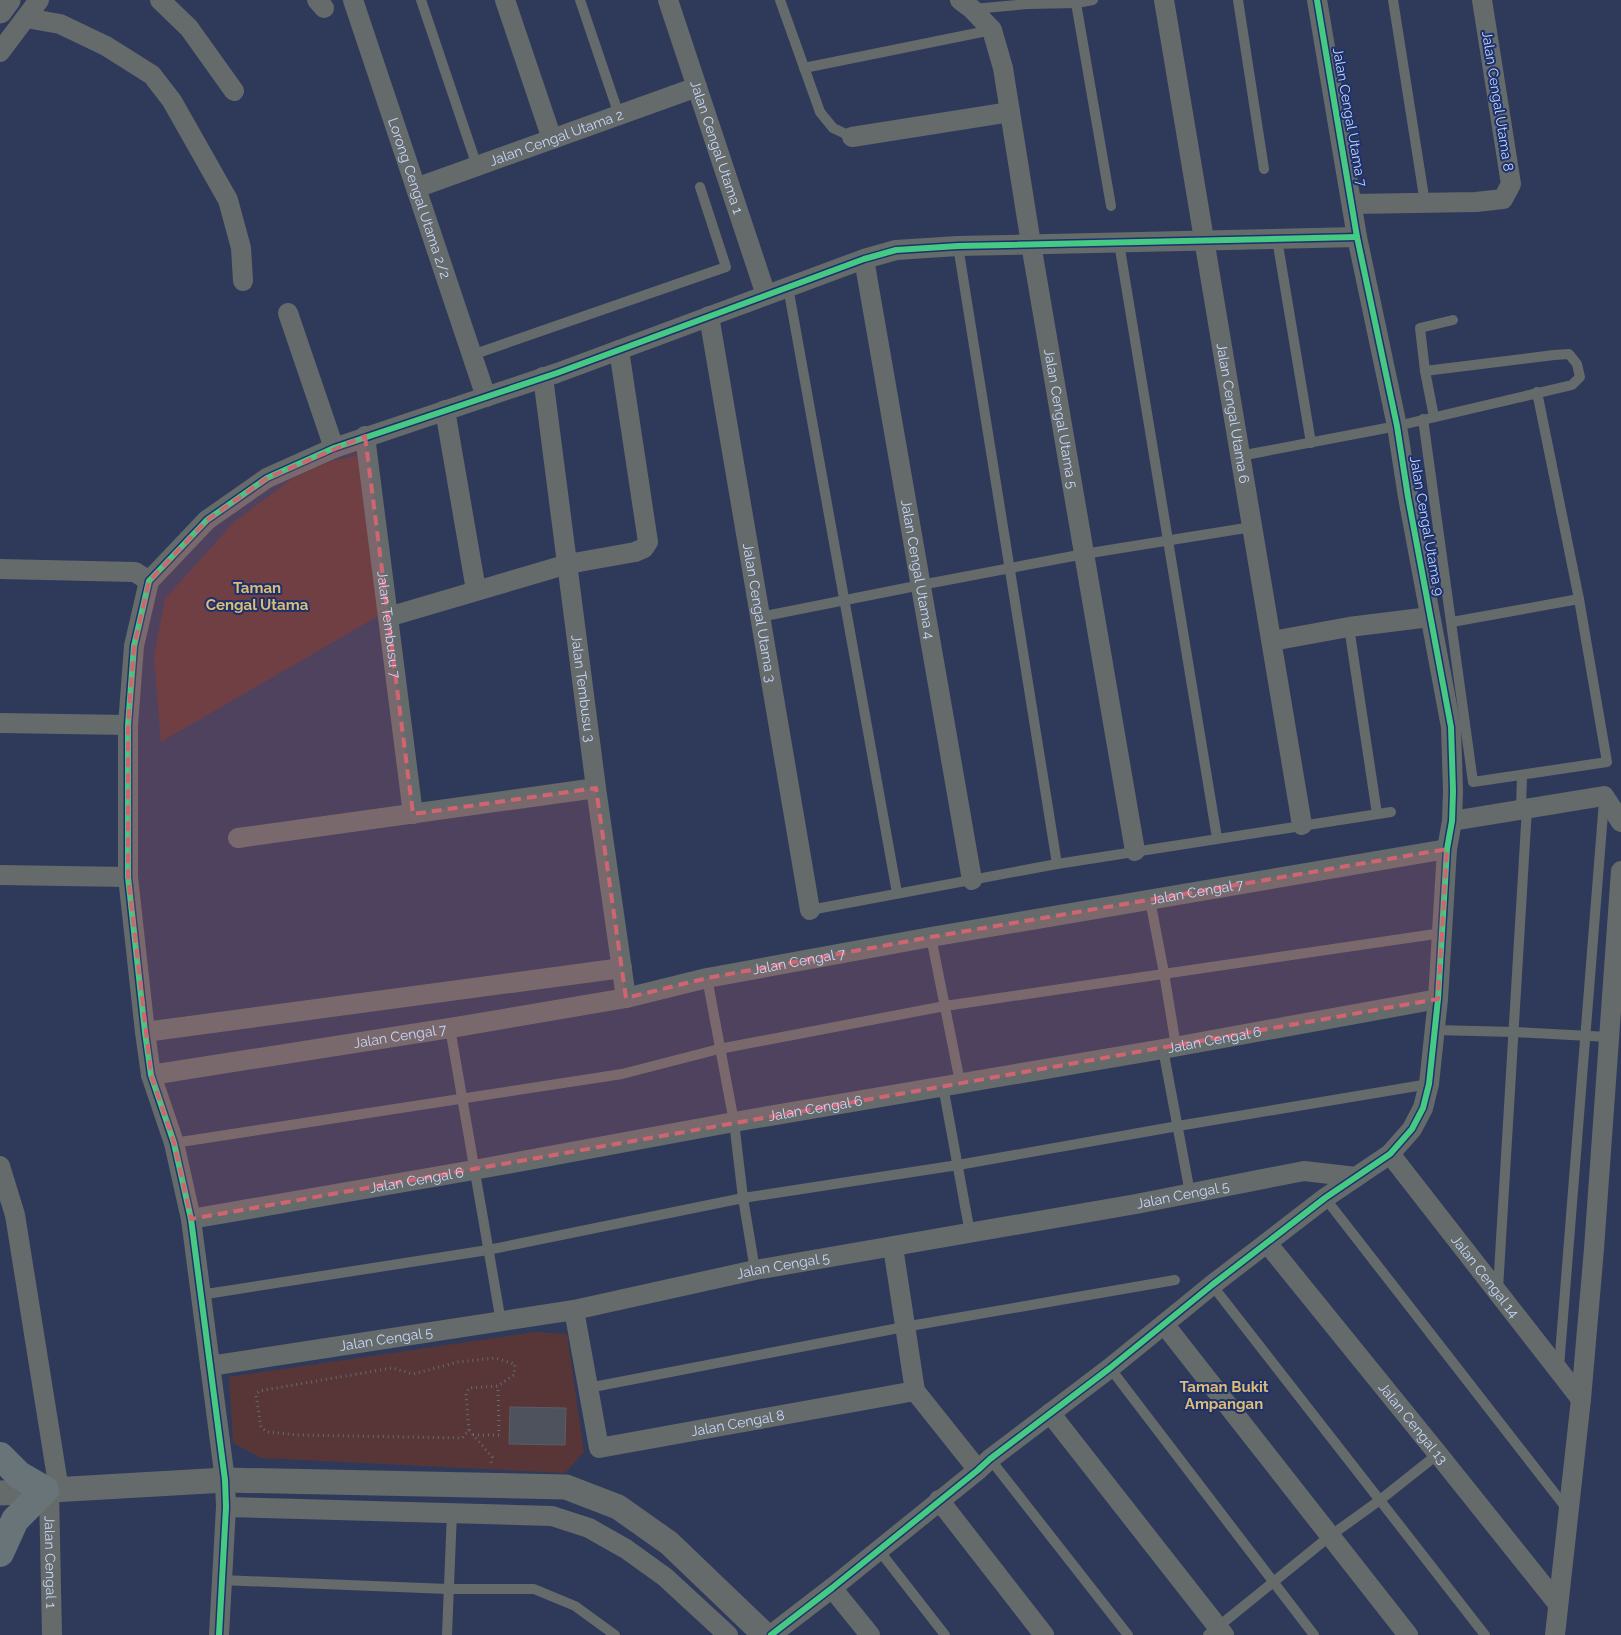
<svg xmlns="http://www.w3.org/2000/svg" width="1621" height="1635" font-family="Raleway,sans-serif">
<rect width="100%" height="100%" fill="#2f3a5a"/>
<g fill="#583637">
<polygon points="359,455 378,616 161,742 154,656 165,599 234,522 296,476 332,461"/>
<polygon points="535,1332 567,1334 584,1452 565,1473 261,1458 233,1443 229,1377"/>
</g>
<polygon fill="#4e525c" stroke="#5b5d65" points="510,1407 566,1408 565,1445 509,1444"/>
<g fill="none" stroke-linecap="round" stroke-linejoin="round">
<g stroke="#646b73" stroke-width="3" stroke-dasharray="1 4" stroke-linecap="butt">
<polyline points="469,1430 466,1394 469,1388 498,1386 514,1375 515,1364 495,1358 458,1362 413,1374 392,1368 259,1391 256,1395 261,1427 267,1432 298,1435 462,1438 469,1430 492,1457 491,1464"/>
<polyline points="473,1435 499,1435 498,1386"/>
</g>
<g stroke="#656b6b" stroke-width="10">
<polyline points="421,0 477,166"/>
<polyline points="580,0 619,115"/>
<polyline points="780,0 820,112 833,128 852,137"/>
<polyline points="1238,0 1264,169"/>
<polyline points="1393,0 1425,203"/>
<polyline points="1076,3 1111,206"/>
<polyline points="973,9 1028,4 1076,3 1093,0"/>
<polyline points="804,68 992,30"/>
<polyline points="1277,239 1311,443"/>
<polyline points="1119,243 1217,838"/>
<polyline points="958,246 1057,864"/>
<polyline points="788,287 897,893"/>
<polyline points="472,355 726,267 700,187"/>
<polyline points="1434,417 1425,371 1420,328 1453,320"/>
<polyline points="1423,419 1473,782 1607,762 1579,599 1537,392"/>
<polyline points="1240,456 1397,426 1572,385 1580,377 1577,364 1569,354 1554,355 1425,371"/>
<polyline points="760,617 921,585 1084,554 1252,527"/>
<polyline points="1452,622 1579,599"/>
<polyline points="1349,627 1377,814"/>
<polyline points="1521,809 1522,775"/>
<polyline points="1150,900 1164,973 1176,1046"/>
<polyline points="810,910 1057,864 1391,812"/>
<polyline points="931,937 960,1082"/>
<polyline points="707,978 734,1122 743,1198 755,1270"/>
<polyline points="450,1028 501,1322"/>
<polyline points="1435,1030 1514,1032 1609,1037"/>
<polyline points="1163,1049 1190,1193"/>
<polyline points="943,1086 970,1233"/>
<polyline points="174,1143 622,1074 719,1049 945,1006 1442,933"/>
<polyline points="1325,1198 1567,1509"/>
<polyline points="1212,1285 1485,1635"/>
<polyline points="1498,1289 1527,808"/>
<polyline points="200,1295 488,1250 743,1198 958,1165 1178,1126 1429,1084"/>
<polyline points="1559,1367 1604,801"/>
<polyline points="1110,1368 1314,1635"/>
<polyline points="588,1388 904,1327 1175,1280"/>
<polyline points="990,1459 1128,1635"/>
<polyline points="878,1549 945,1635"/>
<polyline points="221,1580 448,1589 534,1589 575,1606 615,1635"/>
<polyline points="447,1635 452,1512"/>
<polyline points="1208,1635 1330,1536 1380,1500 1438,1454"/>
</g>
<g stroke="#656b6b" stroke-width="20">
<polyline points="160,0 189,28 234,91"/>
<polyline points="317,0 324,8"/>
<path id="s1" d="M353,0L486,397"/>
<polyline points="505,0 552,139"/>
<path id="s2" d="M668,0L766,295"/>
<path id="s3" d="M960,0L972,9L992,30L1003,68L1031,244L1135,851"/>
<path id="s4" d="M1164,0L1302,825"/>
<polyline points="26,18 60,24 106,46 152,75 172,101 228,200 241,248 243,281"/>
<polyline points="0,52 39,0"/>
<polyline points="852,137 1010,112"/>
<path id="s5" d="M416,188L697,87"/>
<polyline points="1352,204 1476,202 1503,199 1511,184 1482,0"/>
<path id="s6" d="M864,259L972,880"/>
<polyline points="288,313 334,448"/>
<path id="s7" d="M709,316L810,910"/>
<path id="s8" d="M543,377L596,788L626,998"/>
<polyline points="445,410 476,590"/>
<path id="s9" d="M365,436L413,814"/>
<polyline points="0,569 135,572 149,581"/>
<polyline points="388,617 568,564 635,552 644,548 648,542 619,350"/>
<polyline points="1272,641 1349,627 1430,617"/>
<polyline points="0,723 128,725"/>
<polyline points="1452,821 1604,796 1621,822"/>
<polyline points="238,838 596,788"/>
<polyline points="0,875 128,877"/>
<polyline points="145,1032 622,968"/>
<path id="s10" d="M151,1075L450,1028L626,998L707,978L931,937L1447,849"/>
<path id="s11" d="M1390,1154L1581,1399"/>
<polyline points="0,1166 15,1215 59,1490"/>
<path id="s12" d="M191,1219L474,1170L734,1122L1163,1049L1438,999"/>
<path id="s13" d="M1267,1243L1438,1454L1558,1604"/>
<polyline points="893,1247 915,1391"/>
<path id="s14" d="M574,1310L599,1448L915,1391L978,1470"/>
<polyline points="1164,1324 1408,1635"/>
<path id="s15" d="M210,1366L574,1310L755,1270L1136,1204L1304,1171L1356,1177"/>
<polyline points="1050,1413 1224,1635"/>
<path id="s16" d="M49,1490L52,1635"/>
<polyline points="939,1500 1044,1635"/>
<polyline points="226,1507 552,1516 589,1528 626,1549 665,1577 728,1635"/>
<polyline points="832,1588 870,1635"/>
<polyline points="219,1635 226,1507 225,1480 191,1219 174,1143 151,1075 145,1032 128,877 128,725 134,646 149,581 207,520 267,478 334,448 557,373 864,259 896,250 958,246 1357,237"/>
<polyline points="771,1635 832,1588 978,1470 990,1459 1110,1368 1212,1285 1325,1198 1390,1154 1412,1129 1423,1108 1429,1084 1438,999 1447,849 1452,821 1453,791 1451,727 1408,497 1397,426 1357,237 1317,0"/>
<polyline points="1555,1635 1581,1399 1594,1249 1621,871"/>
</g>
<g stroke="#656b6b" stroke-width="25">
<polyline points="0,11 8,0"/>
<polyline points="0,1493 225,1480 566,1487 618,1507 669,1543 765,1635"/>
</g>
<polyline stroke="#697478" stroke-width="28" points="0,1456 19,1475 45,1490 15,1520 0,1553"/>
<g stroke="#1d316c" stroke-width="9">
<g id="cycleway">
<polyline points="219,1635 226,1507 225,1480 191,1219 174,1143 151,1075 145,1032 128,877 128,725 134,646 149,581 207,520 267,478 334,448 557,373 864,259 896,250 958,246 1357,237"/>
<polyline points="771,1635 832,1588 978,1470 990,1459 1110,1368 1212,1285 1325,1198 1390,1154 1412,1129 1423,1108 1429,1084 1438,999 1447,849 1452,821 1453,791 1451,727 1408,497 1397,426 1357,237 1317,0"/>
</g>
</g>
<use href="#cycleway" stroke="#46c982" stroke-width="6"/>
</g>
<path fill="#d06572" fill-opacity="0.2" stroke="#d06572" stroke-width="4" stroke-dasharray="10 6" stroke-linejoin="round" d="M365,436L413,814L596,788L626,998L707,978L931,937L1447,849L1438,999L191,1219L174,1143L151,1075L128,877V725L134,646L149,581L207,520L267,478Z"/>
<g text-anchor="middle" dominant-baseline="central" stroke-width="4" stroke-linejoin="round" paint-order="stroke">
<g font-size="14" fill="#c6d6fa" stroke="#1d316c">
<text transform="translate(1498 101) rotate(81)">Jalan Cengal Utama 8</text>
<text transform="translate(1350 117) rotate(80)">Jalan Cengal Utama 7</text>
<text stroke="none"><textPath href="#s5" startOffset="149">Jalan Cengal Utama 2</textPath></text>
<text stroke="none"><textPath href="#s2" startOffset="155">Jalan Cengal Utama 1</textPath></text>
<text stroke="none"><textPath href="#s1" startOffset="209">Lorong Cengal Utama 2/2</textPath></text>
<text stroke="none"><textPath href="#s4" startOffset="419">Jalan Cengal Utama 6</textPath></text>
<text stroke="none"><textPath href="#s3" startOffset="439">Jalan Cengal Utama 5</textPath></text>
<text transform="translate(1427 526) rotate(80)">Jalan Cengal Utama 9</text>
<text stroke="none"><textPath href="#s6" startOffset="315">Jalan Cengal Utama 4</textPath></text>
<text stroke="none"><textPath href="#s7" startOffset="301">Jalan Cengal Utama 3</textPath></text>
<text stroke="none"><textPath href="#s9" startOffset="190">Jalan Tembusu 7</textPath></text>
<text stroke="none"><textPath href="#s8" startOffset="314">Jalan Tembusu 3</textPath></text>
<text stroke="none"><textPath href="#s10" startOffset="1062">Jalan Cengal 7</textPath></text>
<text stroke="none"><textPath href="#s10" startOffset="658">Jalan Cengal 7</textPath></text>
<text stroke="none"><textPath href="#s10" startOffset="252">Jalan Cengal 7</textPath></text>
<text stroke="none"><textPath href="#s12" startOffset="1039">Jalan Cengal 6</textPath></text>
<text stroke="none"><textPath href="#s12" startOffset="634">Jalan Cengal 6</textPath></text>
<text stroke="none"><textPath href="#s12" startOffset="229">Jalan Cengal 6</textPath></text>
<text stroke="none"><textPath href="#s15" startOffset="988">Jalan Cengal 5</textPath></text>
<text stroke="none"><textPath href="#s15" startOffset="582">Jalan Cengal 5</textPath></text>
<text stroke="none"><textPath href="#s11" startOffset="155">Jalan Cengal 14</textPath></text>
<text stroke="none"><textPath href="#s15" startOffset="178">Jalan Cengal 5</textPath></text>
<text stroke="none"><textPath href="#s14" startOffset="281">Jalan Cengal 8</textPath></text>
<text stroke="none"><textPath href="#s13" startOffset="232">Jalan Cengal 13</textPath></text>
<text stroke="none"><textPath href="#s16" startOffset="72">Jalan Cengal 1</textPath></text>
</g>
<g font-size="15" font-weight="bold" fill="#ddbc73" stroke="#1d316c">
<text x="257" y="588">Taman<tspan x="257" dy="17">Cengal Utama</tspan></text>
<text x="1224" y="1387">Taman Bukit<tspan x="1224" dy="17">Ampangan</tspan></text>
</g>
</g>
</svg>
